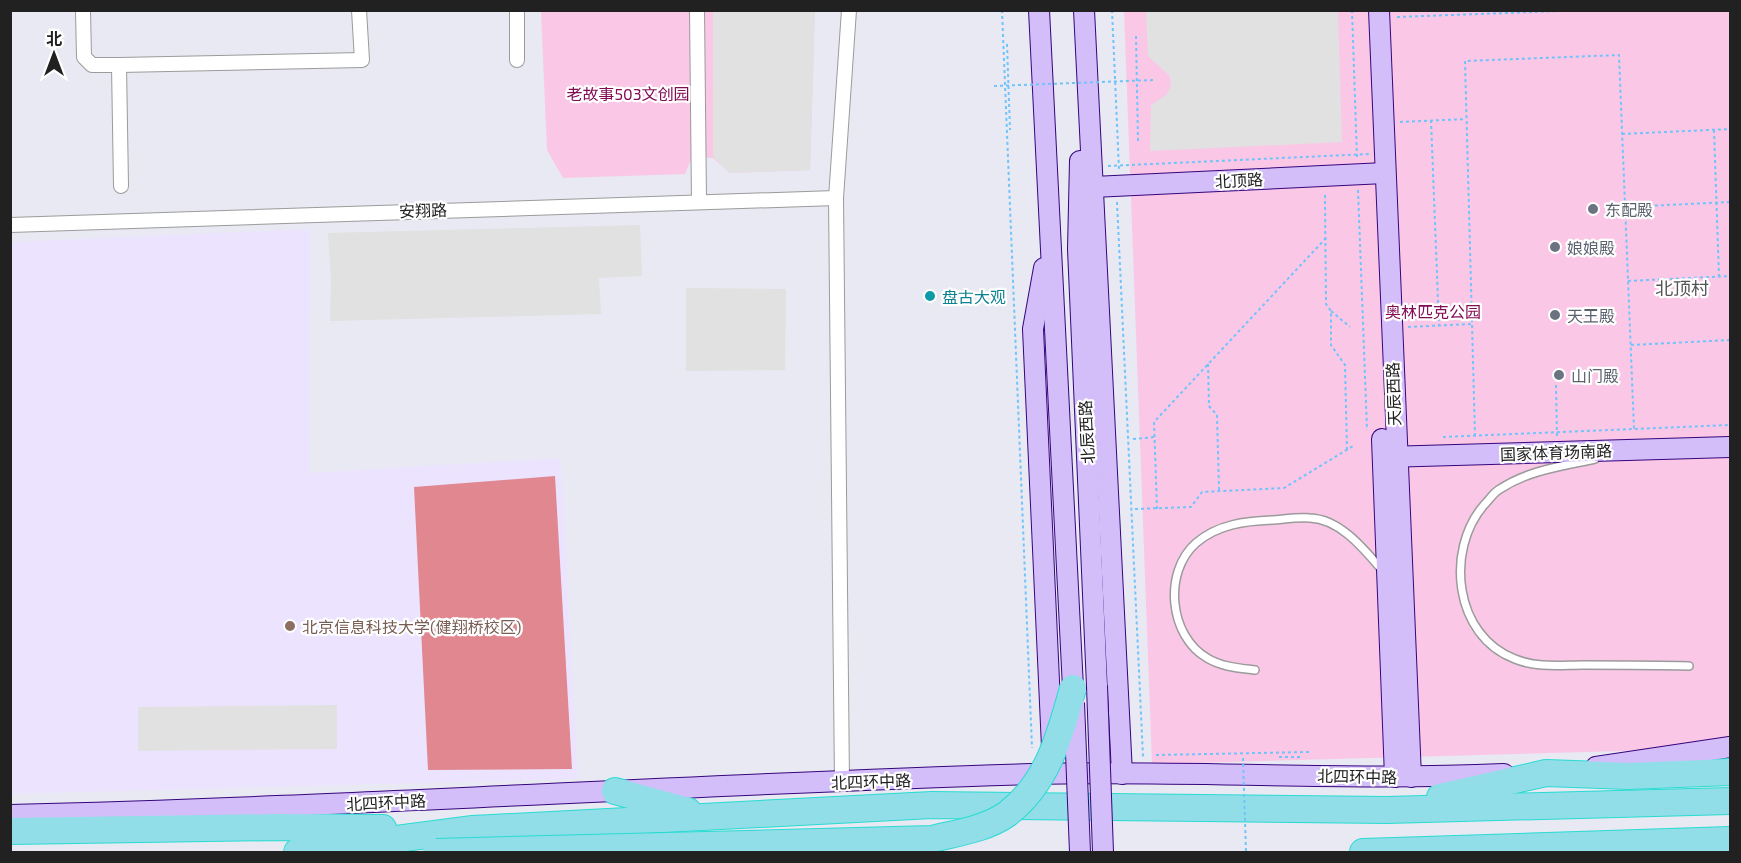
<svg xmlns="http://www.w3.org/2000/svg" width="1741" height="863" font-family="'Exo 2','Noto Sans SC',sans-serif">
<rect width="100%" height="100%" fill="#e8e9f2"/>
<polygon fill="#ece4ff" points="310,229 309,473 561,458 578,779 11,794 10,242"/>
<g fill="#fac7e7">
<polygon points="541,11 815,11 810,170 730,173 713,158 692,157 685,174 563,178 547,150"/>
<polygon points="1124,11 1730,11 1730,748 1152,764"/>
</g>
<polygon fill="#e08790" points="555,476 572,769 428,770 414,487"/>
<g fill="#e1e1e1">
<polygon points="713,11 815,11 810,170 730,173 713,157"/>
<polygon points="1146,11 1338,11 1342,142 1150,151 1151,105 1166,95 1171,86 1170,76 1148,56"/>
<polygon points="640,225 642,276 599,278 601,314 330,321 331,280 328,233"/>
<polygon points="686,288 786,289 785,370 686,371"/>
<polygon points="337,705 337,749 138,751 138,707"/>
</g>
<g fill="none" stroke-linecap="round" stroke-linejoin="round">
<g stroke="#9b9b9b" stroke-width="10">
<g id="lane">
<path d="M1595,459C1563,466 1529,470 1500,489C1494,492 1489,500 1484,505C1445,550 1454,636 1515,659C1537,668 1561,665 1583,665C1618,665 1654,665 1689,666"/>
<path d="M1255,670C1239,668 1222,667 1207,658C1169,636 1163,572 1196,543C1218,524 1246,521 1273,520C1285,519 1298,517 1310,518C1340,519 1364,549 1382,570"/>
</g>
</g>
<g stroke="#9b9b9b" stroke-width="16">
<g id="street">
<polyline points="83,10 84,57 92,65 119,65 121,186"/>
<polyline points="517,10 517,60"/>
<polyline points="697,10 699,202"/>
<polyline points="119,65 362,60 359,10"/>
<polyline points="10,225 836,198"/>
<polyline points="842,783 836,198 849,10"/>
</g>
</g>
<g stroke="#35057c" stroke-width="22">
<g id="secondary">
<polyline points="1039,10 1073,688"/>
<polyline points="1084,10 1122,774"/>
<polyline points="1379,10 1411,777"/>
<polyline points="1080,161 1078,249 1097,686"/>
<polyline points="1093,187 1385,173"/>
<polyline points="1044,268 1033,329 1052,747"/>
<polyline points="1382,439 1395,777"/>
<polyline points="1385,457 1730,447"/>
<polyline points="1596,767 1730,747"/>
<path d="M10,815C351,807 691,784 1031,774C1189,770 1346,781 1504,774"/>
</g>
</g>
<g stroke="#29dbd2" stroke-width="28">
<g id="highway">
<polyline points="615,791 688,811"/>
<polyline points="1440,797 1546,773 1628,776 1730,772"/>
<polyline points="10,831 280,827 383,828"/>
<polyline points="297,852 473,829 932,805 1387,810 1730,801"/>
<polyline points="1363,852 1730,840"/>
</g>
</g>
<g stroke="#71c4fa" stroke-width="2" stroke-dasharray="3 3" stroke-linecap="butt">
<polyline points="1002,10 1032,748"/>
<polyline points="1112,10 1119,170"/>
<polyline points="1352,10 1357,158"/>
<polyline points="1397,17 1587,10"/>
<polyline points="1136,36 1138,141"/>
<polyline points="1007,44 1010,130"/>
<polyline points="1431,120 1439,326"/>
<polyline points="1400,122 1466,119"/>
<polyline points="1714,130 1719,277"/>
<polyline points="1622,134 1730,129"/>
<polyline points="1108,166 1369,154"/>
<polyline points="1358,190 1367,430"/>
<polyline points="1325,195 1326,304 1331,311 1331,345 1345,365 1347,450"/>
<polyline points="1117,202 1143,757"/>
<polyline points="1625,207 1730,202"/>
<polyline points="1628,281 1730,276"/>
<polyline points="1331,311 1350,327"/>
<polyline points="1408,327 1471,324"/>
<polyline points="1631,345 1730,340"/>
<polyline points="1208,364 1209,406 1217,415 1219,490"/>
<polyline points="1556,385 1557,436"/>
<polyline points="1475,436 1465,61 1619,55 1634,429"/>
<polyline points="1443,437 1730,425"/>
<polyline points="1133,439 1155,437"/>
<polyline points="1135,509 1191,507 1202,492 1284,488 1353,446"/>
<polyline points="1157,509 1154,422 1326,238"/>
<polyline points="1156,755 1309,752"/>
<polyline points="1279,757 1300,757"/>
</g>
<use href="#lane" stroke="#fff" stroke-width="7"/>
<use href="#street" stroke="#fff" stroke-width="14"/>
<use href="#secondary" stroke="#d3befa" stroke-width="20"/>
<use href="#highway" stroke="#91dee8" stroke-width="26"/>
<g stroke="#35057c" stroke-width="22" stroke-linecap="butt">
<g id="secondary-bridge">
<polyline points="1097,686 1103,852"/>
<polyline points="1074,703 1080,852"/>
</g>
</g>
<g stroke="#29dbd2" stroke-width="28" stroke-linecap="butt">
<path id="highway-bridge" d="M436,852L932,839C956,833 986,829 1007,814C1048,783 1060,735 1073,688"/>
</g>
<g stroke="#71c4fa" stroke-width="2" stroke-dasharray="3 3" stroke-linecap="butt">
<polyline points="994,86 1154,80"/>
<polyline points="1243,758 1246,852"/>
</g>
<use href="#secondary-bridge" stroke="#d3befa" stroke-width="20"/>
<use href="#highway-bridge" stroke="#91dee8" stroke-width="26"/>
</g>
<g fill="#6b7280" stroke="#fff" stroke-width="2">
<circle cx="1593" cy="209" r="6"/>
<circle cx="1555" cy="247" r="6"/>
<circle cx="1555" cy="315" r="6"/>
<circle cx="1559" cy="375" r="6"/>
</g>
<circle fill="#0f9aa8" stroke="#fff" stroke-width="2" cx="930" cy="296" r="6"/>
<circle fill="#8d6e63" stroke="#fff" stroke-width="2" cx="290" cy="626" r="6"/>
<g text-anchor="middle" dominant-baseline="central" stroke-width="4.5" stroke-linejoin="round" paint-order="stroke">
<g font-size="16" fill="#830c56" stroke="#fff">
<text x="628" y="93">老故事503文创园</text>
<text x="1433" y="311">奥林匹克公园</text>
</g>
<g font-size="16" fill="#212121" stroke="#fff">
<text transform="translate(1239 180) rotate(-3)">北顶路</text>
<text transform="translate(423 210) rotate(-2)">安翔路</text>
<text transform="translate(1393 394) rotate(-92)">天辰西路</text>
<text transform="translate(1086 432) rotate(-93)">北辰西路</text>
<text transform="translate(1556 452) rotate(-2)">国家体育场南路</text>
<text transform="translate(1357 776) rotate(1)">北四环中路</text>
<text transform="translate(871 781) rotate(-2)">北四环中路</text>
<text transform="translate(386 802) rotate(-3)">北四环中路</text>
</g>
<g font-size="16" fill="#5b616d" stroke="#fff" text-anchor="start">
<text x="1605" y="209">东配殿</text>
<text x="1567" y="247">娘娘殿</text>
<text x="1567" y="315">天王殿</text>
<text x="1571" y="375">山门殿</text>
</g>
<g font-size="16" fill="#0d838f" stroke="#fff" text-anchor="start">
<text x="942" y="296">盘古大观</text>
</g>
<g font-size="16" fill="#785e54" stroke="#fff" text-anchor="start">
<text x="302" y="626">北京信息科技大学(健翔桥校区)</text>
</g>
<g font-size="18" fill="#545454" stroke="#fff">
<text x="1682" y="288">北顶村</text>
</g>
</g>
<rect width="1741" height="863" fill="none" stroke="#212121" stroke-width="24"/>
<g transform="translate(54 54)" stroke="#ffffff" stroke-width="4.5" paint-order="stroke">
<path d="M0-4.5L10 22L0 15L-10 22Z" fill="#212121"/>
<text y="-9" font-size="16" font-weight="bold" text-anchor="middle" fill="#212121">北</text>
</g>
</svg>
